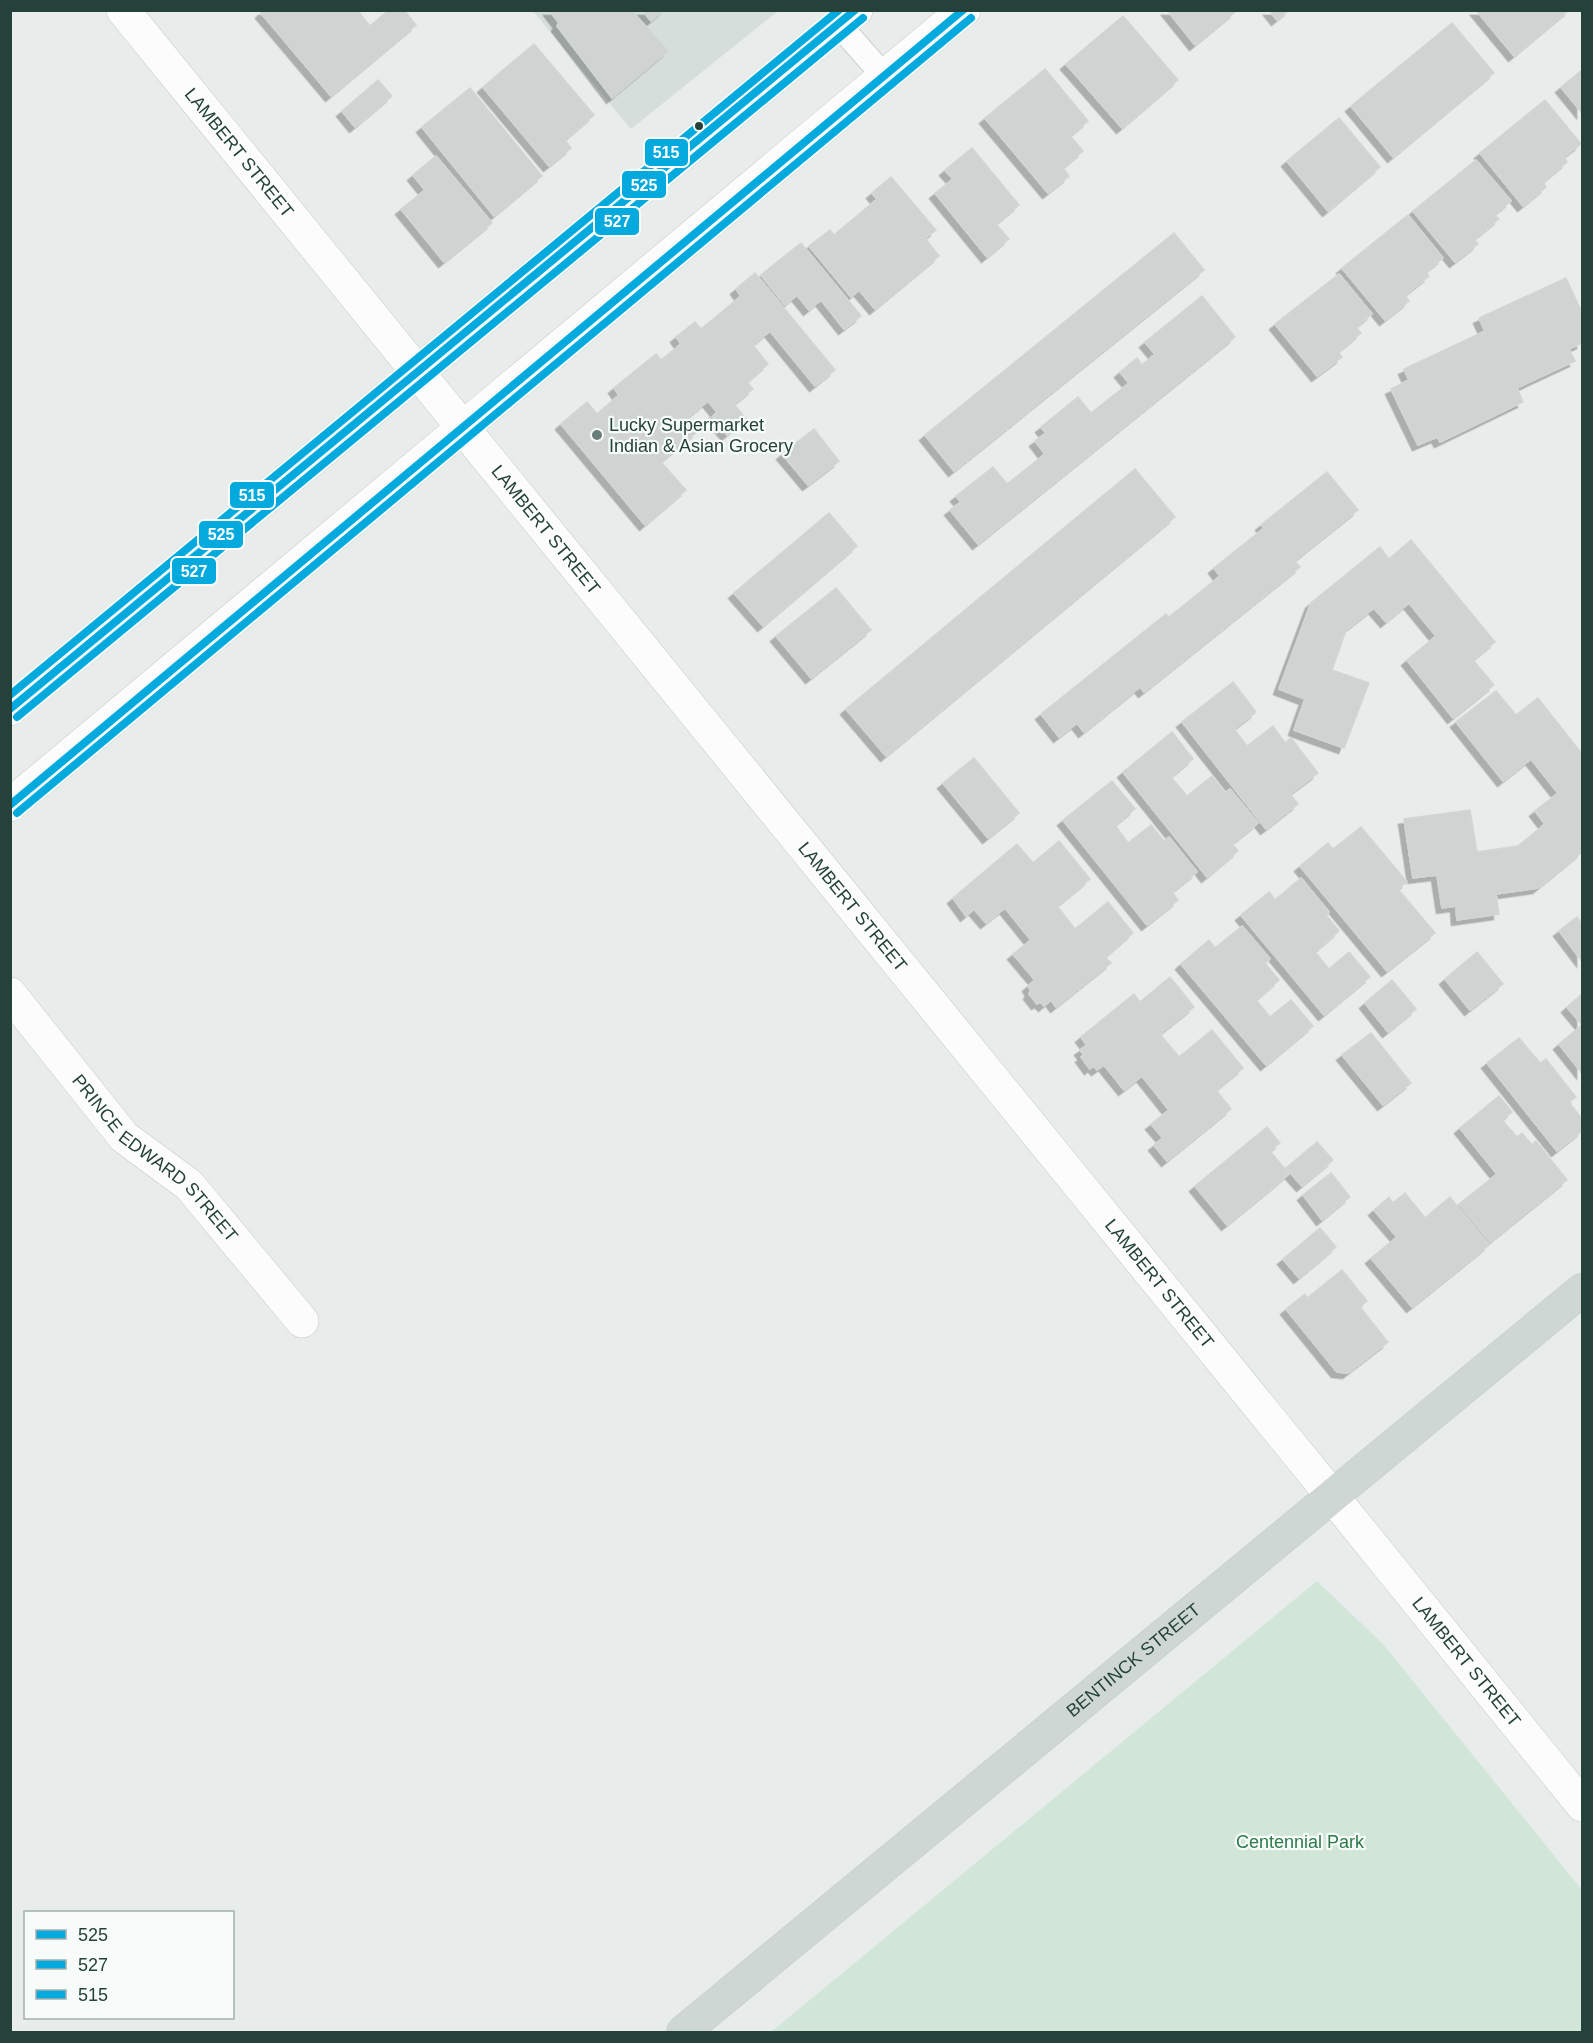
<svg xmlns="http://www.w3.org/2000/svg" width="1593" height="2043" font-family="Helvetica,sans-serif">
<defs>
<filter id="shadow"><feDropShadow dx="-5.5" dy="5.5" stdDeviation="0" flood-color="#0004"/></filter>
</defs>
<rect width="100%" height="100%" fill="#e8edeb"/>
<polygon fill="#d6dedb" points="533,11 778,11 631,129"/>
<polygon fill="#d1e6d8" points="1317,1581 1383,1644 1582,1890 1582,2032 771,2032"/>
<g fill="#cfd4d2" stroke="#d1d6d4" stroke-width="1.5" filter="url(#shadow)">
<polygon points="264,10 357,10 370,26 389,10 404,10 416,25 331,96 261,13"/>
<polygon points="549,10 631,10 668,51 612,98 557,26 559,23"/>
<polygon points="642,10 664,10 651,21"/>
<polygon points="1167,10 1233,10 1235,12 1195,45"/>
<polygon points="1269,10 1289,10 1277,20"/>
<polygon points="1476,10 1569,10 1514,56"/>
<polygon points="1123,16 1178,80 1122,128 1066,64"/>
<polygon points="1452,23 1494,73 1393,157 1351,106"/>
<polygon points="534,44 594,115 565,140 571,148 549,166 483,87"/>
<polygon points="1045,69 1088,121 1070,136 1083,151 1063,168 1069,176 1048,193 985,118"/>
<polygon points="1582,70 1582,113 1561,87"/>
<polygon points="378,80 392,96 355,127 342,111"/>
<polygon points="470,88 542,176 494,216 422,127"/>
<polygon points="1545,100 1581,144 1564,157 1567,162 1543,182 1546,187 1523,206 1480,153"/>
<polygon points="1339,118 1380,167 1328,211 1287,161"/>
<polygon points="972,148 1019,205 996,224 1009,239 987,257 935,193 953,179 945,170"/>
<polygon points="436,156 492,223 444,262 401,209 425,190 413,175"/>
<polygon points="1476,160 1511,201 1494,215 1499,219 1474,239 1478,244 1455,262 1413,211"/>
<polygon points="891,177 936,230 925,238 939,256 875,309 859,290 851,297 809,246 830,230 834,235 877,199 872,193"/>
<polygon points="1408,215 1443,258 1426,272 1429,276 1405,295 1409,301 1385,320 1342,268"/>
<polygon points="1174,233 1204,270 954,471 925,435"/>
<polygon points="801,243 861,316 844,329 821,300 809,310 797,295 785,305 761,275"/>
<polygon points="755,273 835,370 815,386 770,331 753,345 768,364 747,382 753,389 734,404 746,419 727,435 712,417 717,412 708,401 686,419 697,432 647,473 597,414 619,395 614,388 656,354 661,360 681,344 676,337 695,322 701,329 741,296 736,289"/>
<polygon points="1339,274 1372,314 1356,327 1361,333 1338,352 1342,357 1317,376 1275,324"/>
<polygon points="1566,278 1582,313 1582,343 1569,349 1575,361 1517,388 1523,402 1440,442 1437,437 1418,445 1391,389 1409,380 1404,369 1485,331 1479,318"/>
<polygon points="1202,296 1235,337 978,544 950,510 961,502 956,496 993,467 1007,484 1045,454 1035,441 1046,433 1041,427 1078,397 1091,413 1129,383 1120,372 1137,358 1142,365 1155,354 1145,342"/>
<polygon points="587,402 647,473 661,462 686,490 645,525 561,424"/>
<polygon points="814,429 839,461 808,485 782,454"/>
<polygon points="1135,469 1175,517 886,756 846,709"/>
<polygon points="1327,472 1358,510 1294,561 1300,567 1144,692 1140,687 1084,732 1077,723 1059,737 1041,714 1166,614 1169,617 1220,576 1214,568 1264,528 1261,525"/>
<polygon points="829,513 857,546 763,626 734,593"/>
<polygon points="1411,540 1495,642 1473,660 1494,685 1453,718 1407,660 1436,636 1409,603 1386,622 1374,608 1346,630 1332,670 1369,683 1344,748 1294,730 1305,699 1279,689 1311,603 1380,547 1389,559"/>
<polygon points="836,588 871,630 811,678 776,636"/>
<polygon points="1233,682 1256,712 1234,729 1247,746 1273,726 1285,743 1291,738 1318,773 1290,794 1298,804 1266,829 1182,722"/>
<polygon points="1496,691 1516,715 1538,698 1582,754 1582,852 1538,888 1496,894 1499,914 1457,920 1456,906 1442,908 1437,875 1413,878 1404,819 1470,810 1477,852 1518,846 1545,824 1535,811 1558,793 1531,759 1503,781 1456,722"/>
<polygon points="1172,732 1193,759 1171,777 1187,796 1212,776 1225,793 1230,789 1258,823 1232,844 1238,851 1207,877 1123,772"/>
<polygon points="974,758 1019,813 988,838 943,783"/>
<polygon points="1112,781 1135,809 1115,825 1128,843 1151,825 1164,841 1169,837 1197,872 1172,892 1178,900 1147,925 1063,820"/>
<polygon points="1361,827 1407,882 1398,889 1435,933 1387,971 1300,866 1328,843 1333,849"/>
<polygon points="1059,841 1090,879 1057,906 1075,929 1108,902 1133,933 1105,957 1111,963 1056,1007 1051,1000 1044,1006 1040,1002 1037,1004 1029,994 1031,991 1028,986 1035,980 1013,954 1031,940 1005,908 986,923 974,909 966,916 953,898 1017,844 1033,863"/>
<polygon points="1301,878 1329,912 1326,915 1339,931 1315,952 1329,969 1349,952 1370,977 1324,1015 1241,915 1269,892 1275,900"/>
<polygon points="1577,917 1582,924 1582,961 1559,931"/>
<polygon points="1242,926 1270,959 1265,963 1279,980 1256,1000 1270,1017 1291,1000 1313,1026 1266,1065 1181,964 1209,940 1215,948"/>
<polygon points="1477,952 1503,984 1470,1010 1445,979"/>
<polygon points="1170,977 1194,1007 1160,1034 1179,1057 1212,1030 1243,1068 1216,1090 1231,1109 1167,1161 1154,1145 1163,1138 1151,1124 1169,1110 1142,1076 1124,1090 1104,1065 1097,1070 1093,1066 1090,1069 1081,1057 1084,1055 1080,1050 1087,1045 1081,1037 1134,994 1140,1002"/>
<polygon points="1392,980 1416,1009 1388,1032 1365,1003"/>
<polygon points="1582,994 1582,1073 1559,1044 1582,1025 1567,1007"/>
<polygon points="1371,1033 1411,1083 1383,1105 1342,1055"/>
<polygon points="1519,1038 1540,1063 1546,1059 1576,1097 1569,1102 1582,1119 1582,1131 1557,1151 1487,1063"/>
<polygon points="1499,1096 1512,1112 1502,1120 1517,1137 1522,1133 1532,1145 1536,1141 1567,1180 1490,1242 1459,1204 1497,1174 1460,1128"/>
<polygon points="1267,1127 1280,1143 1270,1151 1289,1174 1227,1225 1195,1186"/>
<polygon points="1317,1142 1333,1160 1302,1186 1286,1168"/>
<polygon points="1331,1173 1350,1197 1322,1220 1303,1195"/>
<polygon points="1405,1193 1425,1218 1450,1197 1489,1245 1412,1307 1371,1258 1397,1237 1374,1210 1389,1197 1393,1203"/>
<polygon points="1320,1228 1336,1247 1299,1278 1283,1259"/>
<polygon points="1342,1270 1367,1301 1360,1307 1388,1342 1348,1373 1337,1372 1286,1309 1305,1294 1307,1298"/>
</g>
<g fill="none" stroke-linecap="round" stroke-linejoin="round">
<g stroke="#c5cac8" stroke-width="26">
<polyline id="service" points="839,25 885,77"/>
</g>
<g stroke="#c5cac8" stroke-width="34">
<g id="minor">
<polyline points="10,709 856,10"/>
<polyline points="10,805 964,10"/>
<path id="s1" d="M10,994L124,1137L189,1185L302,1321"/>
<path id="s2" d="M1333,1497L1582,1805"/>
</g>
</g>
<g stroke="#c3cbc8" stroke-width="34">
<g id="secondary">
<path id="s3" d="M123,10L1333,1497"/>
</g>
</g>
<g stroke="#c3ccc9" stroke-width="34">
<g id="primary">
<path id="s4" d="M683,2032L1582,1290"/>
</g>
</g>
<use href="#service" stroke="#fcfcfc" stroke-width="24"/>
<use href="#minor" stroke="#fcfcfc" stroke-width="33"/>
<use href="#secondary" stroke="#fcfcfc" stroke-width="33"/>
<use href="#primary" stroke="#cfd7d5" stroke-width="33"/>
<g stroke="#f7fbf9" stroke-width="12">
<g id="bus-1">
<polyline points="10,709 855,10"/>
<polyline points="10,805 963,10"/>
</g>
</g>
<g stroke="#f7fbf9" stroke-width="12">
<g id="bus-2">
<polyline points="17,717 863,18"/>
<polyline points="17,813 971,18"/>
</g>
</g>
<g stroke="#f7fbf9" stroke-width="12">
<polyline id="bus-3" points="10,695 839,10"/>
</g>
<use href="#bus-1" stroke="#04aadd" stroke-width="8"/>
<use href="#bus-2" stroke="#04aadd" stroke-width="8"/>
<use href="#bus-3" stroke="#04aadd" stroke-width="8"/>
</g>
<circle fill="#24423a" stroke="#f7fbf9" stroke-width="2" cx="699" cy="126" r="5"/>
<circle fill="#697e78" stroke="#f7fbf9" stroke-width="2" cx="597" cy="435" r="6"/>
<g text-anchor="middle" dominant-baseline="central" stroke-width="4.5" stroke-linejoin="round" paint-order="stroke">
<g font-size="18" fill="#24423a" stroke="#f7fbf9">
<text stroke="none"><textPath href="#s3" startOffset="184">LAMBERT STREET</textPath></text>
<text stroke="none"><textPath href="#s3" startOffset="670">LAMBERT STREET</textPath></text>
<text stroke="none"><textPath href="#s3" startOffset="1156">LAMBERT STREET</textPath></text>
<text stroke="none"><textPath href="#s1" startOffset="220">PRINCE EDWARD STREET</textPath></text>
<text stroke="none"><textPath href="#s3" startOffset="1642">LAMBERT STREET</textPath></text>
<text stroke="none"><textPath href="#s4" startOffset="584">BENTINCK STREET</textPath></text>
<text stroke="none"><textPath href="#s2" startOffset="212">LAMBERT STREET</textPath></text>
</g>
<g font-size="18" fill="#24423a" stroke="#f7fbf9" text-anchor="start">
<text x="609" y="425">Lucky Supermarket<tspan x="609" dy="21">Indian &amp; Asian Grocery</tspan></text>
</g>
<g font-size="18" fill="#2d7a4b" stroke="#f7fbf9">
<text x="1300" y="1842">Centennial Park</text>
</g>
</g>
<g stroke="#f7fbf9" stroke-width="2">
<rect x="644" y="138" width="45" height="29" rx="6" fill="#04aadd"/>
<rect x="621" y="170" width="46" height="29" rx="6" fill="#04aadd"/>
<rect x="594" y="207" width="46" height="29" rx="6" fill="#04aadd"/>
<rect x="229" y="481" width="46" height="28" rx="6" fill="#04aadd"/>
<rect x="198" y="520" width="46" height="29" rx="6" fill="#04aadd"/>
<rect x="171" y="557" width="46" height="28" rx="6" fill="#04aadd"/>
</g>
<g font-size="16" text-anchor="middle" font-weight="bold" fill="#fff">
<text x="666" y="158">515</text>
<text x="644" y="191">525</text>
<text x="617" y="227">527</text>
<text x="252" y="501">515</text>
<text x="221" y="540">525</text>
<text x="194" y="577">527</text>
</g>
<rect width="1593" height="2043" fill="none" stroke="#24423a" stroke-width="24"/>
<rect x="24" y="1911" width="210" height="108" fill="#f7fbf9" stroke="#a3b1ad" stroke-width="1.5"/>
<rect x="36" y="1930" width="30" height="9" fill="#04aadd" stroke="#a3b1ad" stroke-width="1.5"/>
<text x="78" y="1941" font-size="18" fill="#24423a">525</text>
<rect x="36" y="1960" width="30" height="9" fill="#04aadd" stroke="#a3b1ad" stroke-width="1.5"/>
<text x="78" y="1971" font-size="18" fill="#24423a">527</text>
<rect x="36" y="1990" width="30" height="9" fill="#04aadd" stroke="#a3b1ad" stroke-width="1.5"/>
<text x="78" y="2001" font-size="18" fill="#24423a">515</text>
</svg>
